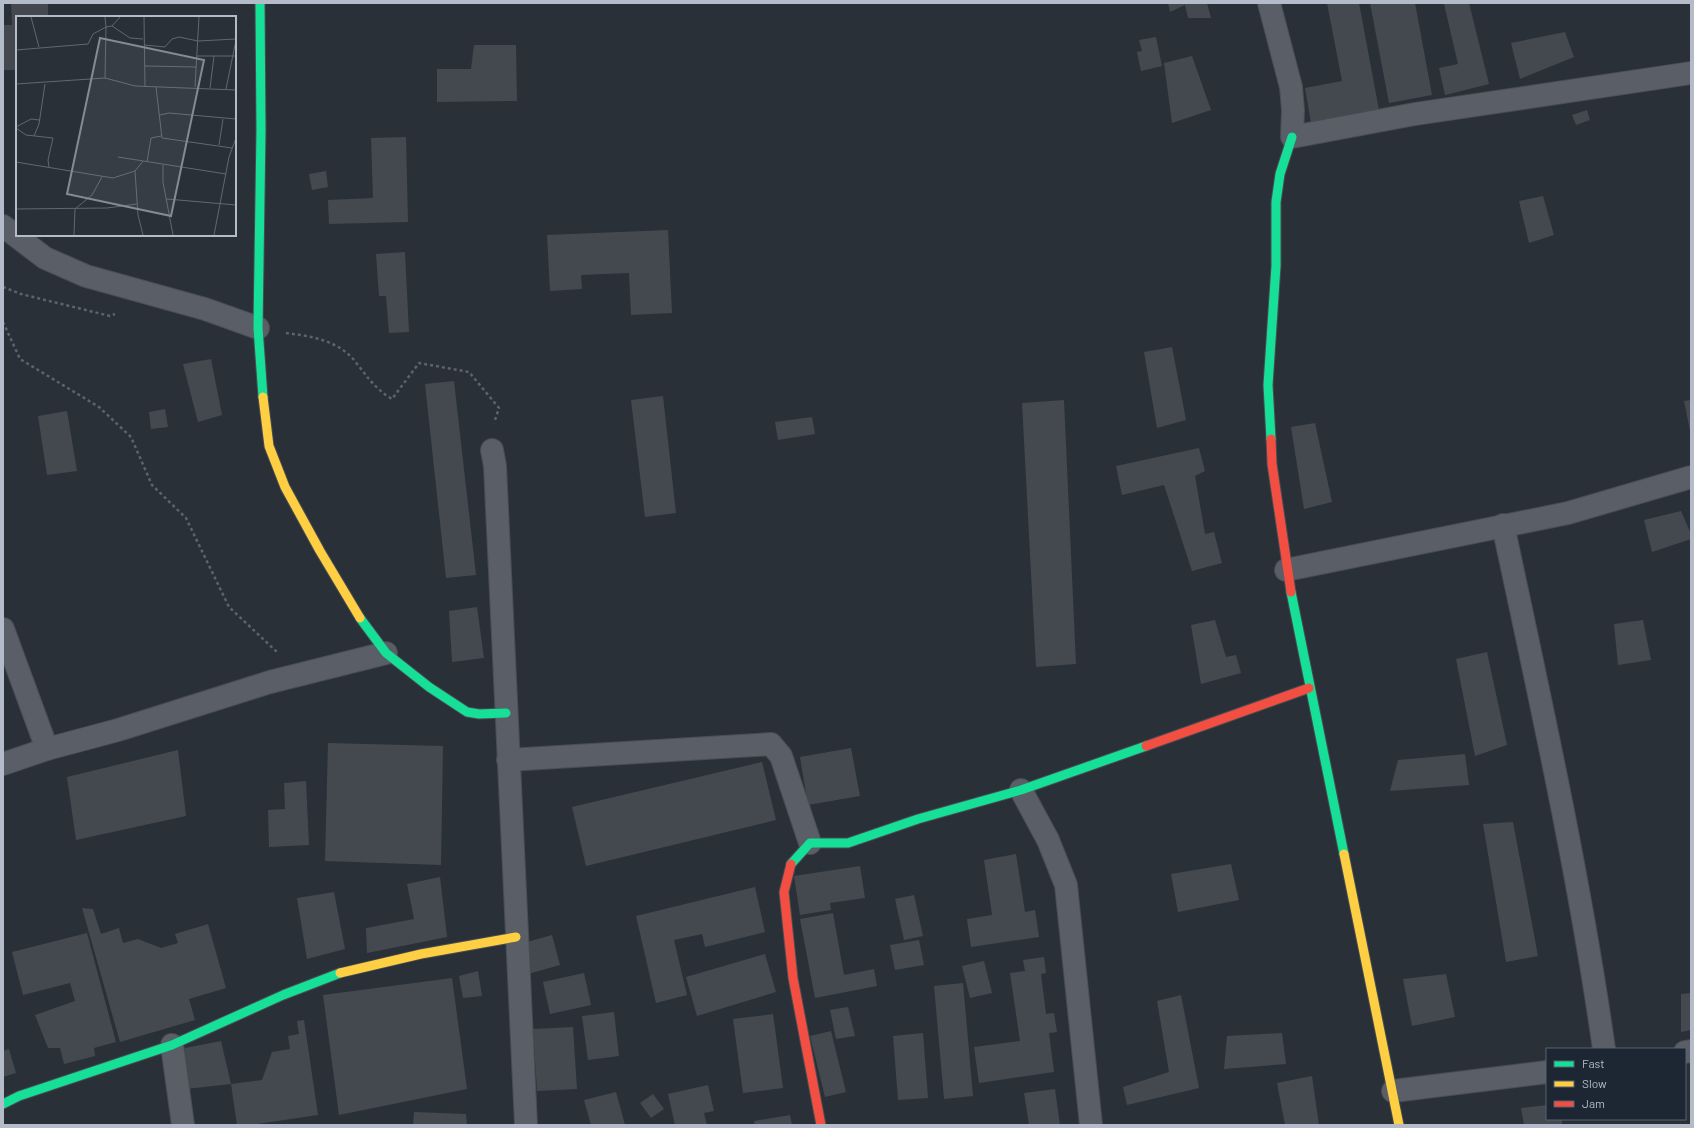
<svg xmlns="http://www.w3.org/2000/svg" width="1694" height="1128" font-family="Barlow,sans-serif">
<rect width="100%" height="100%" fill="#2a3038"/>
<g fill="#444950">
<polygon points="11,3 48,3 48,17 17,17 17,70 3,70 3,25 12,25"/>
<polygon points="1168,3 1207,3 1211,18 1188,18 1185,5 1170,12"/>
<polygon points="1327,3 1359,3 1379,110 1311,123 1305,88 1342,81"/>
<polygon points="1370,3 1415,3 1432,95 1389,103"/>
<polygon points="1469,3 1489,84 1445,95 1439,68 1458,64 1444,4"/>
<polygon points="1565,32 1574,57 1520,79 1511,43"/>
<polygon points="1156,37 1162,66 1141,71 1137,52 1142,51 1139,40"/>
<polygon points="474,45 516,45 517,101 437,102 437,69 471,69"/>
<polygon points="1192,56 1211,110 1172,123 1164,63"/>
<polygon points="1587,110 1590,120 1576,125 1572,115"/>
<polygon points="406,137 408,222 329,224 328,200 373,198 371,138"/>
<polygon points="326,171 328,187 312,190 309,174"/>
<polygon points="1543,196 1554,235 1529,243 1519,201"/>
<polygon points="668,230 672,313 631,315 629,273 581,275 582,289 550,291 547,235"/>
<polygon points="405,252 409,332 389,333 386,296 379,296 376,254"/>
<polygon points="1172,347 1186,420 1157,428 1144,352"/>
<polygon points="211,359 222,415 198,422 183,364"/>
<polygon points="454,381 476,575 446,578 425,384"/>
<polygon points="663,396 676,513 645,517 631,400"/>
<polygon points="1064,400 1076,664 1036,667 1022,403"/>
<polygon points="1691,400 1691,431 1690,431 1684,401"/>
<polygon points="165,409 168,427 151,429 149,412"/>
<polygon points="67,411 77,471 47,475 38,416"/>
<polygon points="812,417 815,434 778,440 775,422"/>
<polygon points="1315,423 1332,502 1304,509 1291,427"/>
<polygon points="1199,448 1205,471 1195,476 1205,534 1214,532 1222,563 1192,571 1164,485 1122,495 1116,466"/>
<polygon points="1681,511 1691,534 1691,539 1652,552 1644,520"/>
<polygon points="477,607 484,658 452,662 449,611"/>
<polygon points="1215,620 1226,657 1236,655 1241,673 1201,684 1191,625"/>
<polygon points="1643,620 1651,660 1618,665 1614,624"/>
<polygon points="1487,652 1507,745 1475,756 1456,659"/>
<polygon points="328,743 443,746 441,865 325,861"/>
<polygon points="851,748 860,796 808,805 800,757"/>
<polygon points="178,750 186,816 76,840 67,777"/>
<polygon points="1465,754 1469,785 1390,791 1398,760"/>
<polygon points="762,762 776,820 586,866 572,807"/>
<polygon points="306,781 309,845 269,847 268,810 285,809 284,783"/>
<polygon points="1513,822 1538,956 1506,962 1483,824"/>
<polygon points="1016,854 1025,912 1035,910 1039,937 971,947 967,919 992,915 984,860"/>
<polygon points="1231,864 1239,900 1178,912 1171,874"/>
<polygon points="860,866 865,898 830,903 831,910 800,915 794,876"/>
<polygon points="440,877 447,937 367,953 366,928 414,919 407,884"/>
<polygon points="755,887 765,932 705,947 702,934 674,940 687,995 656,1003 636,916"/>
<polygon points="334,892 345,949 307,959 297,898"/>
<polygon points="914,895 923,936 904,940 895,899"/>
<polygon points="82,908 93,909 101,934 119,928 123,943 138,939 161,948 178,943 175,934 208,924 226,988 189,999 195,1020 120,1042"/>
<polygon points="833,913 844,975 874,969 877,986 815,998 800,919"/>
<polygon points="87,933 116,1042 94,1048 95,1056 64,1064 60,1048 48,1048 35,1015 75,1001 70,983 23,995 12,952"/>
<polygon points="552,935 560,965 528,974 520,944"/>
<polygon points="919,940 924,965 895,970 890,945"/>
<polygon points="765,954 776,992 697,1016 686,977"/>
<polygon points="1044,957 1046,973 1041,974 1046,1014 1054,1013 1057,1032 1049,1033 1054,1072 979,1083 974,1047 1020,1041 1010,973 1025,971 1023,960"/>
<polygon points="984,961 992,993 970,998 962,966"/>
<polygon points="478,971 482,996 463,998 459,976"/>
<polygon points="584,973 591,1005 550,1014 543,982"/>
<polygon points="1446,974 1455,1017 1412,1026 1403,979"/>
<polygon points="452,978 467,1089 339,1115 323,995"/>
<polygon points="963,983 973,1096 944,1099 934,986"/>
<polygon points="1691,993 1691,1030 1681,1032 1681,994"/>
<polygon points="1181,995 1199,1088 1127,1105 1123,1087 1169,1072 1157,1001"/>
<polygon points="848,1007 855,1036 836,1039 830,1010"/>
<polygon points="614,1012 619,1056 588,1060 582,1016"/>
<polygon points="773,1014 783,1088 743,1093 733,1019"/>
<polygon points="304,1020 318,1115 250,1125 237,1125 231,1084 186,1089 185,1048 221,1041 231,1084 262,1080 272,1052 290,1049 288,1036 299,1034 297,1021"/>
<polygon points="573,1027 577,1089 537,1091 533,1029"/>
<polygon points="831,1031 846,1092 825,1097 810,1036"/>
<polygon points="923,1033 928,1098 898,1100 893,1036"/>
<polygon points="1282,1033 1286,1064 1224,1069 1227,1036"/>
<polygon points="9,1049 16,1073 3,1077 3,1051"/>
<polygon points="1312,1076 1319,1125 1285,1125 1277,1083"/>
<polygon points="708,1085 714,1111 704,1113 707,1125 675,1125 668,1094"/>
<polygon points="1055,1089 1060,1125 1029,1125 1024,1093"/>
<polygon points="616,1092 625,1125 591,1125 584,1100"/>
<polygon points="653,1094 664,1109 651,1118 640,1103"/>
<polygon points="1547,1105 1547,1119 1562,1119 1562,1125 1524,1125 1521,1108"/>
<polygon points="414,1112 466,1114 467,1125 413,1125"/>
<polygon points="790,1115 792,1125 755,1125 754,1121"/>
</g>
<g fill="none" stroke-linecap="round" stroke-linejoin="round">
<g stroke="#484c53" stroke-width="24">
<g id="street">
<polyline points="1269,3 1291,87 1293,110 1292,137 1415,114 1691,73"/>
<polyline points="3,226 45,258 86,276 205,309 258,328"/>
<polyline points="492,450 495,466 526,1125"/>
<path d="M1503,525C1540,699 1579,873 1604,1049"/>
<polyline points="1286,570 1568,513 1691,477"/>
<polyline points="3,629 47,749"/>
<polyline points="508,760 771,744 781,756 810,843"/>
<polyline points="3,764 47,749 118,730 270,682 386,653"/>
<polyline points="1021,790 1048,840 1066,885 1091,1125"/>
<polyline points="172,1045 183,1125"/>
<polyline points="1685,1052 1691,1051"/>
<polyline points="1393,1091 1547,1072"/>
</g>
</g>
<g stroke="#484c53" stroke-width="11">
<g id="fast">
<polyline points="260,3 261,130 258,328 263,397"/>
<polyline points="1271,439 1268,385 1276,266 1276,202 1280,174 1292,137"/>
<polyline points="1291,592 1344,854"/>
<polyline points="360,618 386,653 429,687 467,712 479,714 506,713"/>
<polyline points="791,864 810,843 848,843 918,819 1021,790 1146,746"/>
<polyline points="3,1104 19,1096 172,1045 283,995 340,973"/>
</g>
</g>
<g stroke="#484c53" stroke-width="11">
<g id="slow">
<polyline points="263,397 269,446 285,487 320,551 360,618"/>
<polyline points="1344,854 1399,1125"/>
<polyline points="340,973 421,954 516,937"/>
</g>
</g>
<g stroke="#484c53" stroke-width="11">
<g id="jam">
<polyline points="1271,439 1272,464 1291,592"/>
<polyline points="1146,746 1309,688"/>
<polyline points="791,864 784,892 793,978 821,1125"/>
</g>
</g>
<g stroke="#5d636a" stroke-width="2.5" stroke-dasharray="3 3" stroke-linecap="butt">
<polyline points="3,287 21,294 110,316 115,314"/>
<polyline points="3,322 20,359 99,407 131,437 152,485 186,518 229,607 277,652"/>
<path d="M286,333C310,336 337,340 354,360C366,375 375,389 392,399L419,363L469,372L499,408L494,423"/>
</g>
<use href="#street" stroke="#5a5e66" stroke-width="22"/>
<use href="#fast" stroke="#16e098" stroke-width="9"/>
<use href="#slow" stroke="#ffcf43" stroke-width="9"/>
<use href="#jam" stroke="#f24e42" stroke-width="9"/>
</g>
<g transform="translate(16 16)">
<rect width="220" height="220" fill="#2a3038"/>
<path fill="none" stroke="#616872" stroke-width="1" d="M15,1L23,31M128,1L129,71M96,10L114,22L127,23M128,29L149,31L156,23L163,21L182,25L220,23M0,34L72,28L77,18L90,11L89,1M181,40H220M129,50L180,51M89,62L119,70L220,74M0,68L89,62L90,11L96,10L104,1M140,71L146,122L216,132M179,71L183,1M194,72L198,40M210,73L220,24M144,99L153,97L220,103M0,111L15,103L23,104M0,112L10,119L37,122L32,144L33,151M18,120L23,108L29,68M203,129L207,103M102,141L210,158M0,146L97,162L119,155L127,145M131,146L135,122L145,120M147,149V166L157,219M119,155L122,199L127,219M151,183L220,189M0,193L91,192L121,188M58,219L59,193L76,179L86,161M198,219L213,141L220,122"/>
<path fill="#848b96" fill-opacity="0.15" stroke="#848b96" stroke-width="2" d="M84,22L188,44L155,200L51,178Z"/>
<rect width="220" height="220" fill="none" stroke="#b4bcc9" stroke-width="2"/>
</g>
<rect width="1694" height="1128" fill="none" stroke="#b4bcc9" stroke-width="8"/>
<rect x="1546" y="1048" width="140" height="72" fill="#1d2633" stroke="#59626f"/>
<rect x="1554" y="1061" width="20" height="6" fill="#16e098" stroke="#59626f"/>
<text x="1582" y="1068" font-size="12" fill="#b4bcc9">Fast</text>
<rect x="1554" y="1081" width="20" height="6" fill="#ffcf43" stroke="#59626f"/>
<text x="1582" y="1088" font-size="12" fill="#b4bcc9">Slow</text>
<rect x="1554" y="1101" width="20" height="6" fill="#f24e42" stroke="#59626f"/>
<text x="1582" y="1108" font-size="12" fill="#b4bcc9">Jam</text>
</svg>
